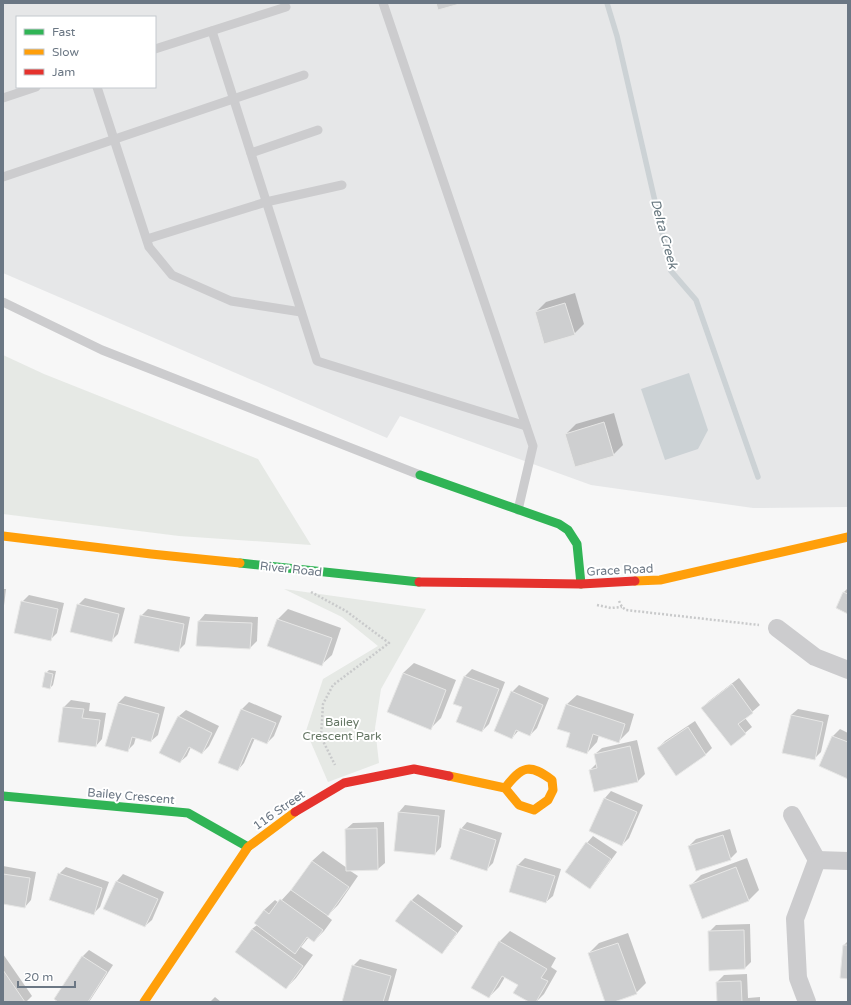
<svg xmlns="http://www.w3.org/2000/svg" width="851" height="1005" font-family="'Varela Round',sans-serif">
<rect width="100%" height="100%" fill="#f7f7f7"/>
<path fill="#e6e7e8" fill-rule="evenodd" d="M3,3H848V507L753,508L591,485L400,416L387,438L3,273ZM17,17H155V87H17Z"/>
<g fill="#e6e9e5">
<polygon points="3,355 44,374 258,459 311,545 179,536 3,514"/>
<polygon points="284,589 426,609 381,689 375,728 379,763 328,782 306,731 323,679 378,646 342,617"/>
</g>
<polygon fill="#ccd2d5" points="689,373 708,430 698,449 665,460 641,389"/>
<g fill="#0003">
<polygon points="575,293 584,324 574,334 536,312 546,302"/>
<polygon points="614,413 623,445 613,455 566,434 576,424"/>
<polygon points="848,588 848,613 837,607 844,592"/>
<polygon points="3,589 6,589 3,614"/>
<polygon points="29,595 64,603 57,633 50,640 22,602"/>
<polygon points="85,598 125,608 118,634 111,641 78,605"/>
<polygon points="148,609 190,617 185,644 178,651 141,616"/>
<polygon points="288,609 341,628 332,655 321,665 269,646 278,619"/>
<polygon points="205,614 258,617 257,641 250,648 197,645 199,621"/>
<polygon points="414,663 456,680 441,718 431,728 403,673"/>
<polygon points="472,669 505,682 489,724 482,731 463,706 454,703 465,676"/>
<polygon points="49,670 56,671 53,685 50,688 46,673"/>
<polygon points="739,678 760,705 745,718 752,727 745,733 703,708 709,701"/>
<polygon points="519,685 549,698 537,728 530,735 519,730 512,738 512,692"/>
<polygon points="577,695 634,714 629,731 618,742 599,735 597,742 587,753 572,732 566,705"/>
<polygon points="125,696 165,707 158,735 151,741 136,737 134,744 127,751 107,745 118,703"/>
<polygon points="71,700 90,703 89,711 106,713 102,739 96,746 59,741 64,707"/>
<polygon points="249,702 282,716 274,736 267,743 255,738 244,763 238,770 220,762 242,709"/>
<polygon points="798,709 829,715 821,752 814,759 791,715"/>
<polygon points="186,710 219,726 209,746 202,753 191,747 187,756 180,762 161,752 179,716"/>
<polygon points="695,721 712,748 706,754 658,748 665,741"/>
<polygon points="840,729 848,733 848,777 820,765 833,736"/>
<polygon points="637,740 645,774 638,781 590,770 597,763 595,754 602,748"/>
<polygon points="611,791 643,805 629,838 622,845 590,831 605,798"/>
<polygon points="405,805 445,810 441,847 435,854 399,812"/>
<polygon points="384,822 385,863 378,869 349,870 358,876 338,905 327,916 332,920 324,931 314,941 309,937 301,947 313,955 296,978 286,988 252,929 257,925 255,923 264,910 275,900 279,903 291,890 292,890 312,861 323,851 347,868 346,829 353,823"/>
<polygon points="467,822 502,833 493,863 486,870 461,829"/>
<polygon points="730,829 737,852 730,859 689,846 696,839"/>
<polygon points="593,836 617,852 596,881 590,888 587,843"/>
<polygon points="525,858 561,869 553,896 546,902 510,891 518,865"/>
<polygon points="747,858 759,890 749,900 690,886 701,875"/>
<polygon points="3,866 36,872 31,900 25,907 3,903"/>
<polygon points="66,867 109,882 100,907 93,914 59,874"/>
<polygon points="123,874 164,892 152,920 145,926 105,909 117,881"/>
<polygon points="418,894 463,926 448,946 442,953 412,900"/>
<polygon points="750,924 751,962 745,968 709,932 716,925"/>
<polygon points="510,931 556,958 551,967 557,971 544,994 536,1002 531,1002 519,985 505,977 499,987 489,997 473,987 500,941"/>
<polygon points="628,933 646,983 636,993 611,1002 606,1002 589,953 599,943"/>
<polygon points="848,941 848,978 844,945"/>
<polygon points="89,950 113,965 89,1002 60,1002 55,999 83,956"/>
<polygon points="3,954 32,996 26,1002 4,1002 3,1001"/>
<polygon points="360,959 397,969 388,1002 343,1002 353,966"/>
<polygon points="747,974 748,998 760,997 760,1002 718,1002 717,982 724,975"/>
<polygon points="215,997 221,1002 210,1002"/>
</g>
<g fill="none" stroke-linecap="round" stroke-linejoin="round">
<polyline stroke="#ccd2d5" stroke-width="5.5" points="607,3 617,36 671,271 696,300 758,477"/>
</g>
<g fill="#cecfd0" stroke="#e7e7e6">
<polygon points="436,3 463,3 438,10"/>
<polygon points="565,303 575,335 544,344 535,312"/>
<polygon points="604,422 614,456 575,467 565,434"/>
<polygon points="843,592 848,594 848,614 836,608"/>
<polygon points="21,601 58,609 51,641 14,633"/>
<polygon points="77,604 119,614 112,642 70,632"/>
<polygon points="140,615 184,624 179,652 134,643"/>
<polygon points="277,619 332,638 322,666 267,646"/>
<polygon points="198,621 252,623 250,649 196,646"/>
<polygon points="45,672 53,674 50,689 42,687"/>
<polygon points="403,673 446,690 431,730 387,712"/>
<polygon points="464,676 499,689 482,732 456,722 462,707 453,704"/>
<polygon points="732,684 753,713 738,724 746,734 731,746 701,708"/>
<polygon points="511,691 543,705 530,736 516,730 512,739 494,731"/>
<polygon points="118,703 159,714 151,742 132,737 128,752 105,746"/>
<polygon points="566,704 625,724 619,743 593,734 587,754 566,747 570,733 557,729"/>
<polygon points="63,707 84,709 82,718 100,720 96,747 58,742"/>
<polygon points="241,709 276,723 267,744 252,738 238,771 218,763"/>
<polygon points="791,715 823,722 815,760 782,753"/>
<polygon points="178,716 212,733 202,754 189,747 180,763 159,753"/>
<polygon points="688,727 706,755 676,776 657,748"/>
<polygon points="832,736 848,742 848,779 819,766"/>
<polygon points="630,746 638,782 594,792 589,770 597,768 594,754"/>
<polygon points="604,798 637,812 622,846 589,831"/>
<polygon points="398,812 439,816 435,855 394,851"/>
<polygon points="377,828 378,870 346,871 345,829"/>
<polygon points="460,828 496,840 487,871 450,859"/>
<polygon points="723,835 731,860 696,871 688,846"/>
<polygon points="586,842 611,859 590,889 565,872"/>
<polygon points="312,861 349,887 328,916 291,890"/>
<polygon points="517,865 555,876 546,903 509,892"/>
<polygon points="736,867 749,901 702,919 689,885"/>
<polygon points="58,873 102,888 94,915 49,900"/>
<polygon points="3,874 30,878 25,908 3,904"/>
<polygon points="116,881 158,899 145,927 103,909"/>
<polygon points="280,899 323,930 314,942 307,937 295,954 254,923 264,910 269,914"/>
<polygon points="411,900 457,933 442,954 395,921"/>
<polygon points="252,929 303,966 286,989 235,952"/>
<polygon points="744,930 745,969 709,971 708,931"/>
<polygon points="499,941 547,969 541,978 548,981 536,1002 529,1002 513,993 518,985 502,976 489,998 471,988"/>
<polygon points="618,943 637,994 614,1002 605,1002 588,953"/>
<polygon points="843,945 848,945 848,979 840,978"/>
<polygon points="82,956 107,972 88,1002 58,1002 54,999"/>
<polygon points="352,965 391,976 383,1002 342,1002"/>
<polygon points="3,970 25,1002 3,1002"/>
<polygon points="741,981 742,1002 717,1002 716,982"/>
</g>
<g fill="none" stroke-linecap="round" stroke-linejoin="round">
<g stroke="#c9cacb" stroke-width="2.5" stroke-dasharray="2 2" stroke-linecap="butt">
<polyline points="311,592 346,611 389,643 333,685 323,704 321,737 335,765"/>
<polyline points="619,601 622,607 626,610 759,625"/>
<polyline points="597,605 611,608 622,607"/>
</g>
<g stroke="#ccccce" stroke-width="9">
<polyline points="383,3 533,446 518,510"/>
<polyline points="212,31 317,361 526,426"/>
<polyline points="155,49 286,7"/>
<polyline points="97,87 149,247 172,275 231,301 301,312"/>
<polyline points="3,98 36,87"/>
<polyline points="251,153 318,130"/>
<polyline points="3,177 304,75"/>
<polyline points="147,239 266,202 342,185"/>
<polyline points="3,302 102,350 420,475"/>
</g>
<g stroke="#ccccce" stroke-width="18">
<polyline points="777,628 815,657 848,670"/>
<polyline points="792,815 817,860"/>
<polyline points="807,1002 798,978 795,919 817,860 848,861"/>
</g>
<g stroke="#30b455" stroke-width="9">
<polyline points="420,475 559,524 568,530 577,544 581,584"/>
<polyline points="240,563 419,582"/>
<polyline points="3,796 188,813 248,847"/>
</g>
<g stroke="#ff9f0a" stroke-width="9">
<polyline points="3,536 151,554 240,563"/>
<polyline points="635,581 660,580 848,537"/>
<path d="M449,776L505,788L519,805L534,810L548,800L553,790L552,780C529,763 522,766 505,788"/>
<polyline points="144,1002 248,847 295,812"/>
</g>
<g stroke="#e5322d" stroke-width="9">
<polyline points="419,582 581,584 635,581"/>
<polyline points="295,812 344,783 414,769 449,776"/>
</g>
</g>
<g text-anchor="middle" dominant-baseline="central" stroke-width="4" stroke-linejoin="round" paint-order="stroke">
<g font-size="12" fill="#6b7784" stroke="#fff">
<text transform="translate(291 569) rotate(6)">River Road</text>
<text transform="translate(620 570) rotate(-3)">Grace Road</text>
<text transform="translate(131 796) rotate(5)">Bailey Crescent</text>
<text transform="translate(279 810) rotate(-35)">116 Street</text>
</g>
<g font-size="12" fill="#667765" stroke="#fff">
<text x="342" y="722">Bailey<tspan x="342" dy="14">Crescent Park</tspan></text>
</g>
<g font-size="13" font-style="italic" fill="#67777f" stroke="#fff">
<text transform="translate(664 234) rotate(75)">Delta Creek</text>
</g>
</g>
<rect width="851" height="1005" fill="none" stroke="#6b7784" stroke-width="8"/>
<rect x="16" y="16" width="140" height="72" fill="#ffffff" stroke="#c4c9ce"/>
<rect x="24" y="29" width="20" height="6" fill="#30b455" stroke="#c4c9ce"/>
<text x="52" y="36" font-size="12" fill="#6b7784">Fast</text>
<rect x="24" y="49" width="20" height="6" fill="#ff9f0a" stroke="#c4c9ce"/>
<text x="52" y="56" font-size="12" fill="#6b7784">Slow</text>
<rect x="24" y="69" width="20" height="6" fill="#e5322d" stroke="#c4c9ce"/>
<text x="52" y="76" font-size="12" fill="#6b7784">Jam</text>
<path d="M18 981v6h57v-6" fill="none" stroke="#6b7784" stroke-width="2"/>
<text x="24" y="981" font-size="12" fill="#6b7784" stroke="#ffffff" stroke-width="3" paint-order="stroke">20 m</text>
</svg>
